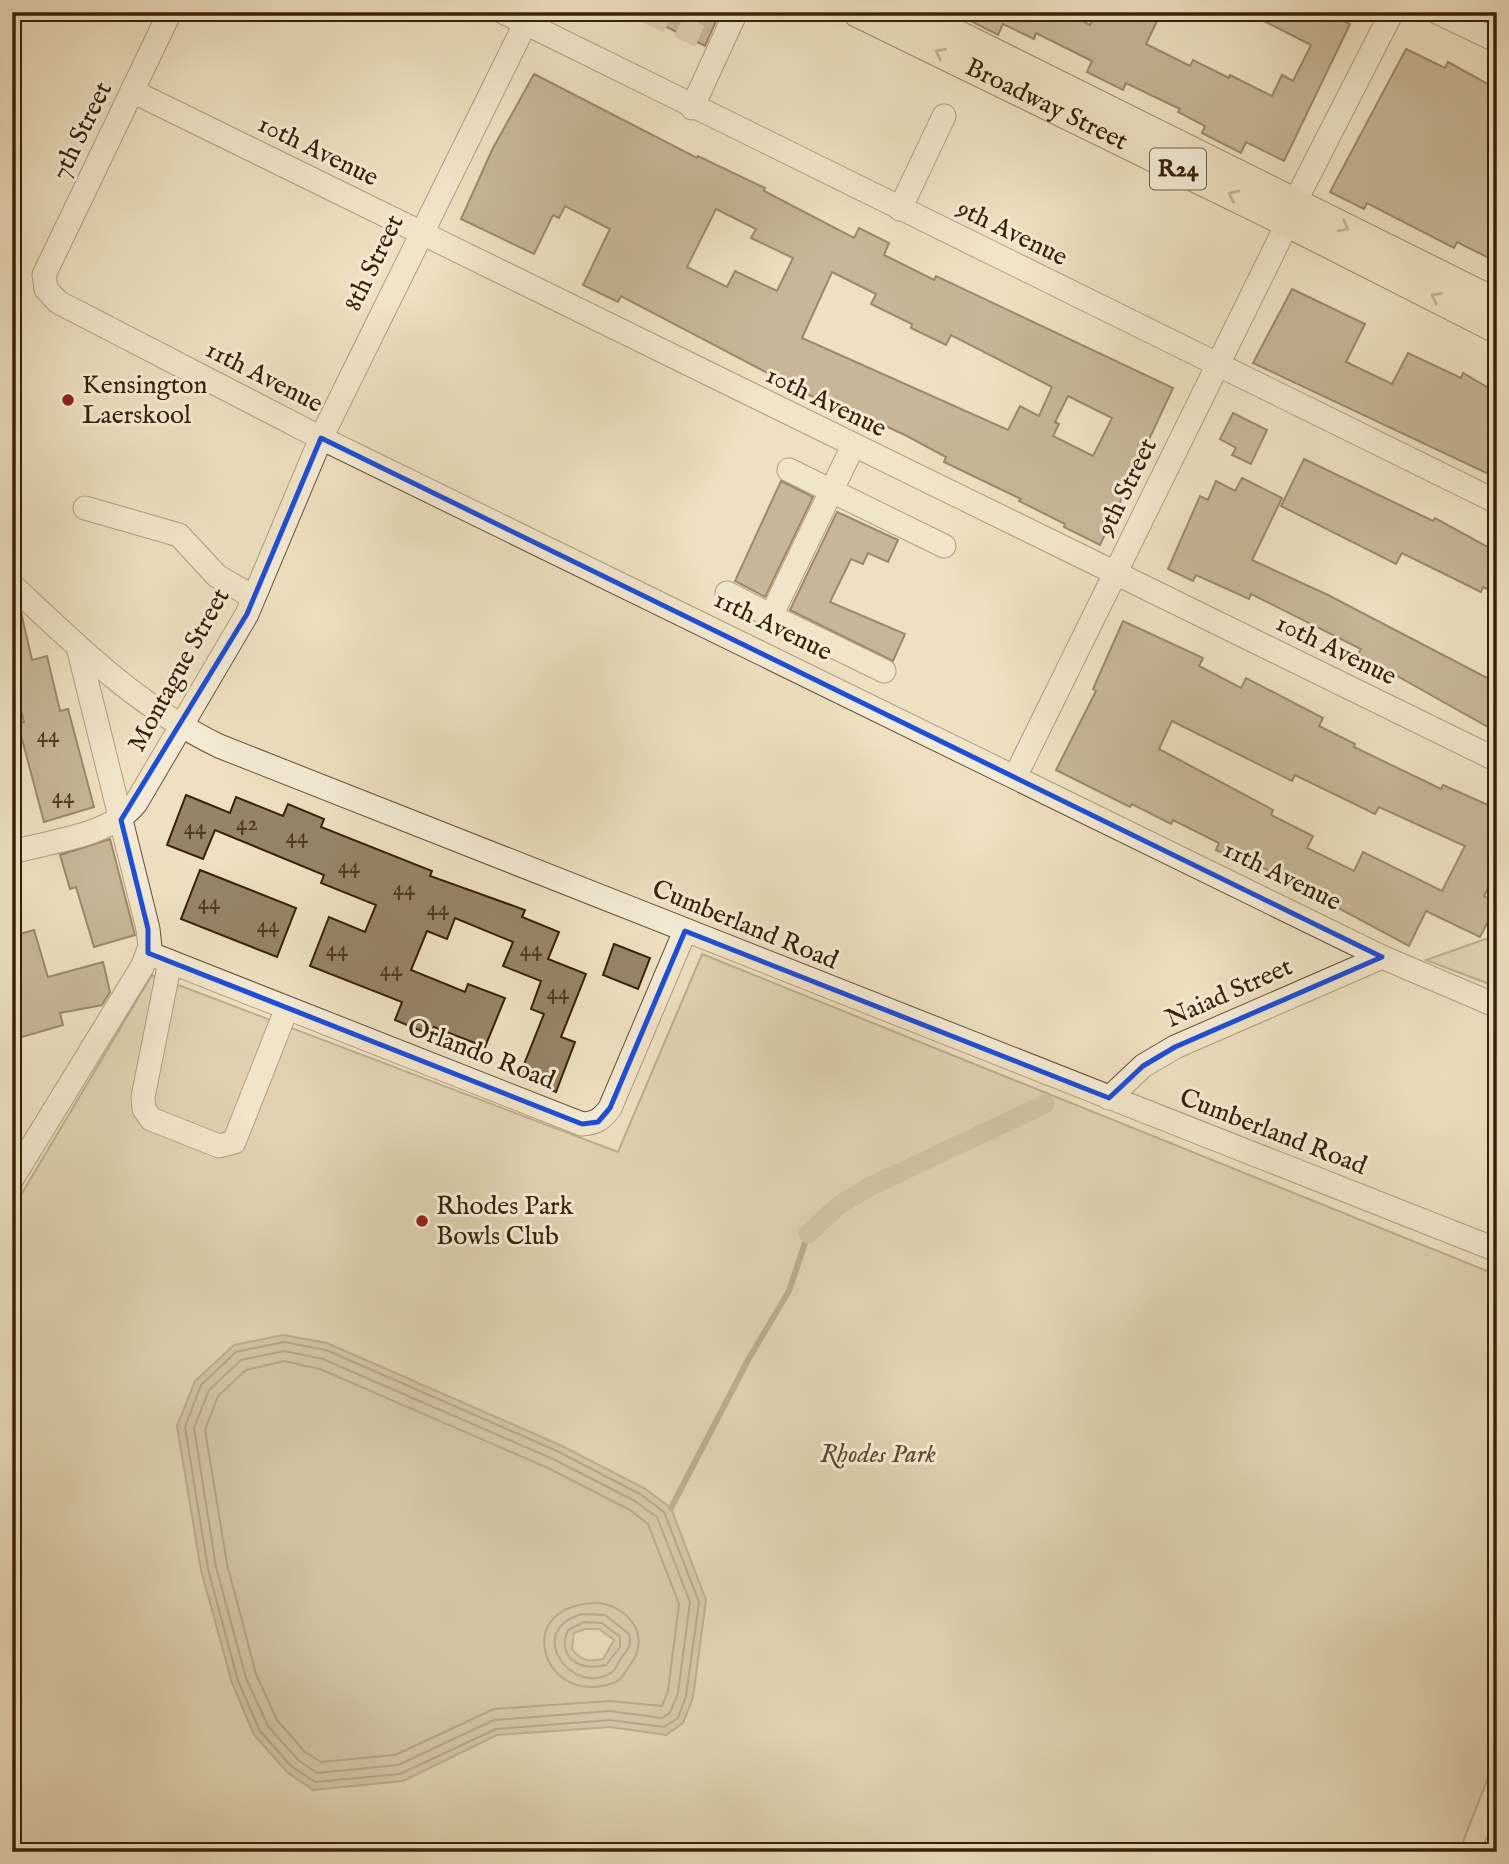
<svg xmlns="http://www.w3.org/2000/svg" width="1509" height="1864" font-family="'IM FELL English',serif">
<rect width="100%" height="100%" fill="#eee0c0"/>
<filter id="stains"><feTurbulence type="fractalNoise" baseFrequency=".00286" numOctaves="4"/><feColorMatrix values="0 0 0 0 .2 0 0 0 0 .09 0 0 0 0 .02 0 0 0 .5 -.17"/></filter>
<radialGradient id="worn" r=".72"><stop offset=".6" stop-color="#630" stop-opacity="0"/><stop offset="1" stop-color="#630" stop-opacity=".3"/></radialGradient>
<g fill="#cfc0a1" stroke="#847054" stroke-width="2">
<polygon points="1497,935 1497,987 1426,960"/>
<polygon points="702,954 1497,1275 1497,1755 1459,1852 12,1852 12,1210 152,975 618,1152"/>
</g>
<path fill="#b09f81" stroke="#806d50" stroke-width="2" fill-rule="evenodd" d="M283,1335L327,1343L560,1445L644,1488L671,1508L706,1600L693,1698L683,1723L666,1735L610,1727L497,1735L403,1781L313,1790L287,1772L254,1735L232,1683L201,1570L177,1426L195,1381L234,1345ZM585,1629H599L614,1640L603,1659C589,1662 581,1661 572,1649L574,1633Z"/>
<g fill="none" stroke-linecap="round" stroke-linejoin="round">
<g stroke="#746044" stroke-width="2">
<polygon points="284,1342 326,1350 557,1451 640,1494 664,1512 699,1602 686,1696 678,1718 664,1727 610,1720 496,1729 400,1774 315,1782 291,1766 260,1731 238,1681 208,1569 185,1427 201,1385 236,1352"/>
<polygon points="284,1351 323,1359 553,1459 635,1501 657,1517 690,1602 678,1693 670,1713 662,1718 610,1711 494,1720 398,1765 317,1773 298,1760 268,1726 246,1678 216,1567 194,1428 209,1390 241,1360"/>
<polygon points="284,1361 320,1369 548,1468 630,1510 648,1524 679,1604 668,1691 662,1706 610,1701 494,1709 395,1755 321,1762 305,1752 277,1720 256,1674 227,1564 205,1430 218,1396 246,1370"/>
<path d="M600,1603C631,1608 651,1638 630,1665C627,1669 625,1674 621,1678C616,1683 609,1685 602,1686C539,1698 513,1602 600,1603Z"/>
<path d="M582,1614L605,1615L629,1634C632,1646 628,1650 621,1658C618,1663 617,1668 612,1672C574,1699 522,1631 582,1614Z"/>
<path d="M584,1622L602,1623L620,1637V1647L606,1665C581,1672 556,1658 568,1630Z"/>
</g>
<polyline stroke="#806d50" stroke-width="6" points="671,1508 748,1360 789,1291 808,1234"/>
<polyline stroke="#b09f81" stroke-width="19" points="808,1234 839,1205 869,1187 1045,1104"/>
</g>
<g fill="#978467" stroke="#382107" stroke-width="2" fill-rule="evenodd">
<polygon points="636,12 720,12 705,46"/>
<polygon points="953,12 1065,12 1090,25 1096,12 1151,12 1159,17 1146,44 1190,66 1193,60 1229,78 1230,75 1272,96 1282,75 1293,81 1311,45 1246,12 1326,12 1350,24 1284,161 1246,142 1241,153 1202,133 1205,126 1178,112 1180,109 1126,83 1123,90 1087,72 1092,61 1036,33 1034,39 1003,24 998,35"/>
<polygon points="1406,49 1445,68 1448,62 1497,89 1497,262 1457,242 1454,248 1367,203 1364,209 1330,192"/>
<path d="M534,74L697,158L698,156L765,188L764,191L854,238L859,228L889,243L884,255L934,280L936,276L1173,388L1100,545L1064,527L1065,524L1019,501L1021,499L944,462L946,457L907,436L817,394L815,398L621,296L618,302L583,285L610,229L565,206L559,218L553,215L534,254L461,219L492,150ZM716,209L756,229L751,238L793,258L777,291L735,271L727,287L687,267ZM832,272L876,294L871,304L912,324L911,328L946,345L951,335L1052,387L1039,416L1020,406L1008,430L802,338ZM1068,396L1112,418L1093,456L1053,436L1059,424L1055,422Z"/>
<polygon points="1292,289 1365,324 1346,362 1392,384 1408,353 1461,378 1463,373 1497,393 1497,478 1253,363"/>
<polygon points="1233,413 1267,430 1251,464 1232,455 1236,448 1220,439"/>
<polygon points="1304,459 1433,521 1435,518 1497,552 1497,594 1483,587 1481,592 1402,553 1396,564 1281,506"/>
<polygon points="1242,478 1282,498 1252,560 1328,595 1497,683 1497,732 1358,654 1361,649 1251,594 1249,599 1196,575 1193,581 1168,569 1200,496 1208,500 1216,481 1235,491"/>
<polygon points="781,481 813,497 765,597 735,581"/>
<polygon points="837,512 898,540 888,562 868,553 863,564 851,559 830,602 905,634 893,661 790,610"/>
<polygon points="12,604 21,612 32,660 47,656 60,711 68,709 94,807 44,822 18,724 24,722 12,677"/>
<path d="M1123,621L1203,658L1199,666L1241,688L1246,678L1323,718L1319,726L1355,744L1354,747L1441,789L1443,785L1497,809V871L1484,896L1497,904L1480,937L1426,911L1409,946L1249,860L1247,865L1216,850L1219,843L1173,820L1171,824L1132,804L1130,807L1056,770L1096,691L1093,689ZM1172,721L1292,781L1295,775L1375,814L1379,807L1465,846L1442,891L1363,852L1354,871L1307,848L1313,836L1271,815L1273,810L1159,749Z"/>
<polygon points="186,795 230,813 236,797 283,816 288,804 324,819 321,827 432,871 430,876 525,910 522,917 559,932 548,959 586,974 561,1037 575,1042 556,1092 519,1077 544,1014 531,1009 541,981 503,966 513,942 455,918 447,939 427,931 411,970 465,992 468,984 505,998 485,1047 434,1027 431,1035 395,1020 402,1002 310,966 329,917 365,932 376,905 321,883 324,875 215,830 203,859 167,845"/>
<polygon points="110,839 135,935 94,947 76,887 70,889 60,855"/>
<polygon points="200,870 296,908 277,957 181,919"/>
<polygon points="34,930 48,977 103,962 110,992 102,1005 60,1013 63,1025 12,1040 12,936"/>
<polygon points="614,944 650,958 638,989 603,975"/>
</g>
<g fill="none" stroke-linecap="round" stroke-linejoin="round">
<polyline stroke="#caba9b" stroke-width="23" stroke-dasharray="23 11" stroke-linecap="butt" points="648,12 714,43"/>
<g stroke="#665135" stroke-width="25">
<g id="minor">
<polyline points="170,12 44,275 46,289 58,302 321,438 1382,957 1497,1006"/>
<polyline points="503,12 1497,502"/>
<polyline points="1437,12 1497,41"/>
<polyline points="132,91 1497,760"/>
<polyline points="692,108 736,12"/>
<polyline points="1295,202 1392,12"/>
<polyline points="900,209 944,116"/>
<polyline points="789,470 944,546"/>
<polyline points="85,508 179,535 217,576 253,597"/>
<path d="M12,585C78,647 137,706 219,746L1497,1250"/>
<polyline points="727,593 771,616 853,446"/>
<polyline points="771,616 884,671"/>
<polyline points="1016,775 1288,222"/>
<path d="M12,852C52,841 110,836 136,803L247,614L321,438L531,12"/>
<path d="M148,953L582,1124C596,1123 601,1120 610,1108L685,931"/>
<polyline points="170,962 143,1097 144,1109 151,1119 219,1146 234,1142 287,1008"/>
<polyline points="1109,1098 1143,1066 1175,1047 1382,957"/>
<polyline points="12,1179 142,967 150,947 148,929 78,647"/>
<polyline points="1494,1852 1497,1844"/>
</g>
</g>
<g stroke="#382107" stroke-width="32">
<g id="major">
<path id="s1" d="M858,12L1288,222L1497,328"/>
<polyline points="910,12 1497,304"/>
</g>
</g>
<use href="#minor" stroke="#f4ebd6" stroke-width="23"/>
<use href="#major" stroke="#eee0c0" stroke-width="30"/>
</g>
<defs><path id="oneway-chevron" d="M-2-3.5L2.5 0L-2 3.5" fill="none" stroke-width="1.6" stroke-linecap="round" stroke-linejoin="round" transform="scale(1.75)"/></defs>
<g stroke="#938064">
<use href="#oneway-chevron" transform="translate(940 53) rotate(-154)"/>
<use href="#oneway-chevron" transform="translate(1233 195) rotate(-154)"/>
<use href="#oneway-chevron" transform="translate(1344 227) rotate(27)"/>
<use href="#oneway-chevron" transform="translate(1436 297) rotate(-153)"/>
</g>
<path d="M0 0H1509V1864H0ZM321,438L1382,957L1175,1047L1143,1066L1109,1098L685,931L610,1108L598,1122L582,1124L148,953V929L121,820L247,614Z" fill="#eee0c0" fill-opacity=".55" fill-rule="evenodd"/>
<path fill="none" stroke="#1d4ed8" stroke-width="5" stroke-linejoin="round" d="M321,438L1382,957L1175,1047L1143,1066L1109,1098L685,931L610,1108L598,1122L582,1124L148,953V929L121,820L247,614Z"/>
<g fill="#8f2418" stroke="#f4ebd6" stroke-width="2.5">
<circle cx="68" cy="400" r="7"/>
<circle cx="422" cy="1221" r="7"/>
</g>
<g text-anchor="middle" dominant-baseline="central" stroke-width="6" stroke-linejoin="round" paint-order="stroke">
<g font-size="23" fill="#503a1f">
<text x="48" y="735">44</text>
<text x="63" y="796">44</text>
<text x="247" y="823">42</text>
<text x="195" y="827">44</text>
<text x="297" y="836">44</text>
<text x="349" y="866">44</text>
<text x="404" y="888">44</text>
<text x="209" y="902">44</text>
<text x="438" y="908">44</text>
<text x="268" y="925">44</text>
<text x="337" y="949">44</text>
<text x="531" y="949">44</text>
<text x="391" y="969">44</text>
<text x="558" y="992">44</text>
</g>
<rect fill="#f4ebd6" stroke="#705e45" stroke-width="2" x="1150" y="148.5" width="56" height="41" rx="5"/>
<g font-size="24" font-weight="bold" fill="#382107">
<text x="1178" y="169">R24</text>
</g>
<g font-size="26" fill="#382107" stroke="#f4ebd6">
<text stroke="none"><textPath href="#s1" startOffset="210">Broadway Street</textPath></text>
<text transform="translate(82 131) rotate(-64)">7th Street</text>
<text transform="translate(318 151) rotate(26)">10th Avenue</text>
<text transform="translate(1012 233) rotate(26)">9th Avenue</text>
<text transform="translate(374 263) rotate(-64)">8th Street</text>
<text transform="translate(264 377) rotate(27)">11th Avenue</text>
<text transform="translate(826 402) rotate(26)">10th Avenue</text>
<text transform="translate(1127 487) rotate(-64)">9th Street</text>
<text transform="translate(773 626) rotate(26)">11th Avenue</text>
<text transform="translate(1336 650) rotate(26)">10th Avenue</text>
<text transform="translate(179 670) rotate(-61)">Montague Street</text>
<text transform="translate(1282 876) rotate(26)">11th Avenue</text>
<text transform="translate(745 925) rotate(22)">Cumberland Road</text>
<text transform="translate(1229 993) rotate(-24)">Naiad Street</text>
<text transform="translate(481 1054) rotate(21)">Orlando Road</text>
<text transform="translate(1273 1132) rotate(21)">Cumberland Road</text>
</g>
<g font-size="26" fill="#382107" stroke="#f4ebd6" text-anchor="start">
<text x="82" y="385">Kensington<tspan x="82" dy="30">Laerskool</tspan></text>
<text x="436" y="1206">Rhodes Park<tspan x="436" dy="30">Bowls Club</tspan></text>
</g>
<g font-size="26" font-style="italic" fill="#5e492e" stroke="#f4ebd6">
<text x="878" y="1454">Rhodes Park</text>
</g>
</g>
<rect width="1509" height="1864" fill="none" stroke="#eee0c0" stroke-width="42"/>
<rect x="14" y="14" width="1481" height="1836" fill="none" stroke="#382107" stroke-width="3.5"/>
<rect x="21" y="21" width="1467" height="1822" fill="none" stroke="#382107" stroke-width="2"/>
<rect width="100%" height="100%" filter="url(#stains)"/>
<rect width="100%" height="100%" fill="url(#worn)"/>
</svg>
